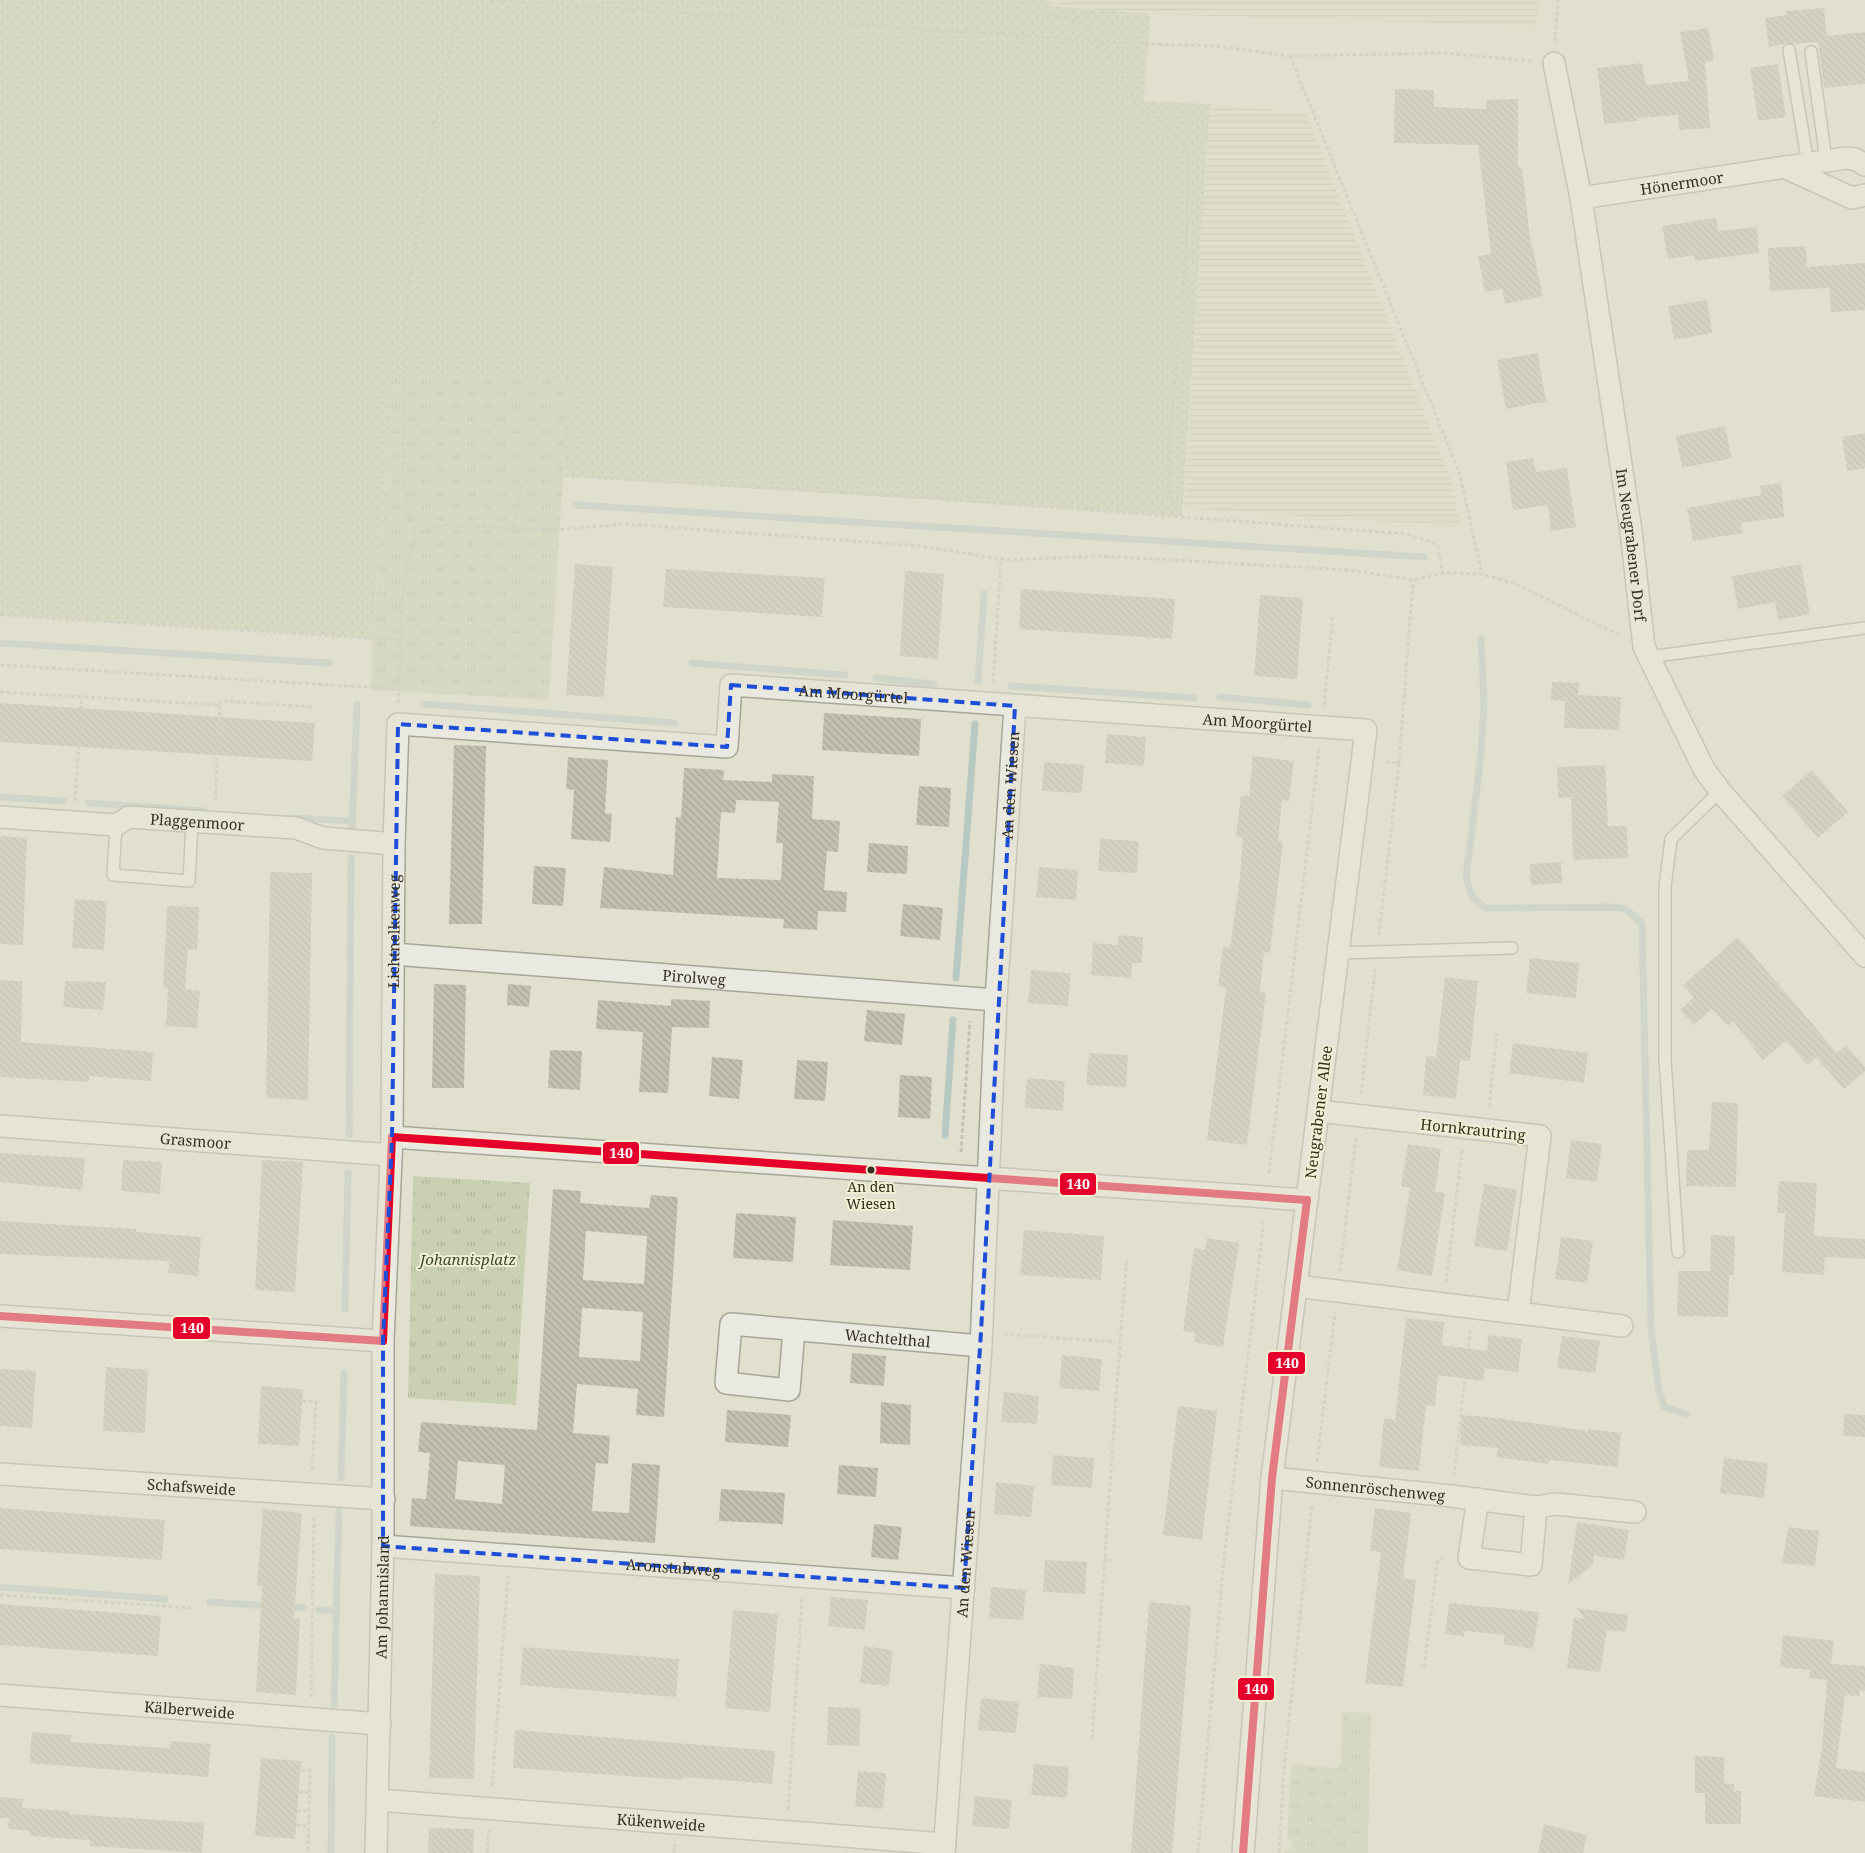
<svg xmlns="http://www.w3.org/2000/svg" width="1865" height="1853" font-family="'Noto Serif',serif">
<defs>
<pattern id="farmland-rules" width="6" height="5" patternUnits="userSpaceOnUse" patternTransform="scale(1.25)"><rect width="6" height="5" fill="#dddec1"/><path d="M0 2.5h6" fill="none" stroke="#bebfa6"/></pattern>
<pattern id="grass-dots" width="8" height="8" patternUnits="userSpaceOnUse" patternTransform="scale(1.25)"><rect width="8" height="8" fill="#cad1b3"/><path d="M2 2h.1M6 6h.1" fill="none" stroke="#aeb49a" stroke-width="1.8" stroke-linecap="round"/></pattern>
<pattern id="park-tufts" width="24" height="20" patternUnits="userSpaceOnUse" patternTransform="scale(1.25)"><rect width="24" height="20" fill="#cad1b3"/><path d="M3 7l-1-3M5 7V3M7 7l1-3M15 17l-1-3M17 17v-4M19 17l1-3" fill="none" stroke="#aeb49a"/></pattern>
<pattern id="building-back-hatch" width="6" height="6" patternUnits="userSpaceOnUse" patternTransform="scale(1.25)"><rect width="6" height="6" fill="#c4c0b0"/><path d="M-1 5l2 2M0 0l6 6M5-1l2 2" fill="none" stroke="#a9a597"/></pattern>
</defs>
<rect width="100%" height="100%" fill="#e1e0cf"/>
<g fill="url(#farmland-rules)">
<polygon points="1049,0 1538,0 1537,26 1150,14 1049,6"/>
<polygon points="1210,104 1306,113 1453,486 1460,527 1184,508"/>
</g>
<polygon fill="url(#grass-dots)" points="0,0 1049,0 1049,6 1150,14 1144,101 1210,104 1182,516 563,476 394,372 372,638 0,615"/>
<g fill="url(#park-tufts)">
<polygon points="394,372 569,381 549,700 371,690 373,631"/>
<polygon points="413,1176 530,1183 516,1405 408,1398"/>
<polygon points="1342,1712 1371,1713 1368,1853 1284,1853 1285,1850 1292,1849 1292,1840 1287,1840 1291,1764 1336,1768 1341,1762"/>
</g>
<g fill="none" stroke-linecap="round" stroke-linejoin="round">
<g stroke="#b8c8c2" stroke-width="7">
<polyline points="576,505 1424,557"/>
<polyline points="1481,639 1484,705 1481,755 1466,877 1472,897 1485,908 1616,907 1626,909 1642,924 1651,1330 1659,1390 1664,1407 1686,1414"/>
<polyline points="0,643 329,663"/>
<polyline points="692,663 845,675"/>
<polyline points="876,678 934,684"/>
<polyline points="978,681 984,594"/>
<polyline points="1011,686 1194,698"/>
<polyline points="1220,697 1308,705"/>
<polyline points="424,704 675,723"/>
<polyline points="0,797 63,801"/>
<polyline points="89,803 204,811"/>
<polyline points="292,818 353,821"/>
<polyline points="352,829 357,705"/>
<polyline points="956,978 975,724"/>
<polyline points="349,1135 351,858"/>
<polyline points="945,1135 953,1020"/>
<polyline points="345,1309 348,1173"/>
<polyline points="341,1478 344,1374"/>
<polyline points="0,1587 165,1599"/>
<polyline points="210,1602 269,1606"/>
<polyline points="287,1607 304,1608"/>
<polyline points="319,1610 336,1611"/>
<polyline points="334,1705 339,1511"/>
<polyline points="331,1853 332,1737"/>
</g>
</g>
<g fill="url(#building-back-hatch)" fill-rule="evenodd">
<polygon points="1824,8 1827,36 1865,32 1865,84 1824,88 1818,42 1794,44 1788,43 1769,47 1765,18 1786,15 1786,11"/>
<polygon points="1708,28 1714,61 1705,62 1710,128 1679,130 1678,115 1637,118 1637,121 1604,124 1597,68 1642,63 1646,85 1689,81 1680,32"/>
<polygon points="1778,64 1786,117 1758,121 1750,68"/>
<polygon points="1395,89 1434,90 1434,107 1486,109 1486,100 1518,99 1518,167 1522,167 1531,246 1532,245 1543,296 1505,304 1502,289 1485,292 1478,256 1491,254 1478,145 1394,143"/>
<polygon points="1716,218 1718,231 1757,227 1759,253 1695,261 1694,255 1668,259 1662,226"/>
<polygon points="1806,246 1807,267 1865,263 1865,310 1831,312 1829,288 1770,291 1768,248"/>
<polygon points="1707,300 1712,333 1674,340 1668,306"/>
<polygon points="1538,353 1546,402 1506,409 1497,360"/>
<polygon points="1725,426 1732,458 1682,468 1676,436"/>
<polygon points="1865,433 1865,468 1847,471 1842,437"/>
<polygon points="1533,458 1536,472 1567,468 1576,527 1551,531 1548,505 1513,510 1506,462"/>
<polygon points="1781,483 1784,517 1741,523 1743,533 1693,541 1687,508 1761,495 1760,486"/>
<polygon points="575,564 613,567 604,697 566,695"/>
<polygon points="1801,564 1810,614 1778,620 1775,602 1738,609 1732,576"/>
<polygon points="666,569 825,578 822,617 663,607"/>
<polygon points="905,571 944,574 938,659 900,656"/>
<polygon points="1021,589 1175,599 1172,639 1019,629"/>
<polygon points="1260,595 1303,598 1297,679 1254,676"/>
<polygon points="1552,682 1579,683 1578,695 1621,697 1619,730 1564,728 1565,701 1551,700"/>
<polygon points="0,703 315,723 312,761 0,742"/>
<polygon points="824,713 921,719 919,756 822,750"/>
<polygon points="1107,734 1146,737 1144,766 1105,763"/>
<polygon points="454,745 486,746 482,924 449,924"/>
<polygon points="1253,756 1294,761 1289,801 1282,800 1278,841 1283,842 1270,953 1264,952 1260,992 1266,993 1247,1145 1207,1140 1226,988 1218,986 1223,947 1230,948 1240,876 1243,837 1236,836 1241,795 1249,796"/>
<polygon points="568,757 608,760 605,813 612,814 610,842 571,839 574,790 566,789"/>
<polygon points="1044,762 1084,765 1082,793 1042,791"/>
<polygon points="1605,765 1608,826 1627,826 1628,858 1573,860 1571,797 1558,798 1557,767"/>
<path d="M684,768L724,770L723,780L772,782V774L814,776L812,819L840,821L838,852L827,851L824,890L847,892L846,912L818,911L817,930L783,928L784,919L600,908L604,867L673,875L676,817L681,818ZM736,800L779,802L776,843H783L781,880L717,878L721,812L735,813Z"/>
<polygon points="1812,770 1848,812 1818,838 1782,796"/>
<polygon points="919,786 951,788 949,827 916,825"/>
<polygon points="0,836 27,838 23,945 0,944"/>
<polygon points="1100,839 1139,841 1137,873 1098,871"/>
<polygon points="869,843 908,846 907,874 867,872"/>
<polygon points="1561,862 1562,883 1531,885 1530,864"/>
<polygon points="534,866 566,868 563,906 532,904"/>
<polygon points="1039,867 1078,870 1076,900 1036,897"/>
<polygon points="270,872 312,873 308,1100 266,1098"/>
<polygon points="75,899 107,901 104,950 72,948"/>
<polygon points="903,904 943,908 940,940 900,936"/>
<polygon points="167,906 199,907 197,950 188,949 185,989 183,989 200,991 197,1028 166,1026 168,989 163,988"/>
<polygon points="1118,935 1143,937 1142,963 1132,963 1131,978 1091,975 1093,943 1118,945"/>
<polygon points="1738,937 1837,1053 1846,1045 1865,1067 1865,1071 1844,1089 1816,1057 1808,1065 1786,1041 1763,1060 1733,1021 1728,1026 1712,1009 1694,1025 1680,1010 1694,997 1683,985"/>
<polygon points="1530,958 1579,963 1576,998 1526,993"/>
<polygon points="1031,970 1071,973 1068,1006 1028,1003"/>
<polygon points="1445,977 1478,981 1470,1061 1460,1060 1456,1099 1423,1095 1426,1056 1436,1057"/>
<polygon points="0,980 22,981 21,1042 153,1052 151,1081 89,1076 89,1082 0,1077"/>
<polygon points="65,981 106,982 103,1010 63,1007"/>
<polygon points="434,984 466,985 464,1088 432,1088"/>
<polygon points="508,984 531,986 529,1007 507,1005"/>
<polygon points="671,999 710,1001 709,1028 672,1027 668,1093 639,1092 643,1032 596,1029 598,1000 671,1006"/>
<polygon points="867,1010 905,1014 902,1045 864,1041"/>
<polygon points="1513,1043 1588,1053 1584,1083 1509,1073"/>
<polygon points="550,1050 582,1051 580,1090 548,1088"/>
<polygon points="1089,1053 1128,1055 1126,1087 1086,1085"/>
<polygon points="712,1057 743,1060 739,1099 709,1096"/>
<polygon points="797,1060 828,1062 825,1101 794,1099"/>
<polygon points="900,1075 932,1077 930,1119 898,1117"/>
<polygon points="1027,1078 1065,1081 1063,1111 1025,1108"/>
<polygon points="1712,1102 1738,1103 1736,1187 1686,1186 1687,1150 1709,1150"/>
<polygon points="1571,1140 1602,1144 1597,1182 1566,1178"/>
<polygon points="1408,1144 1441,1149 1435,1192 1445,1193 1432,1276 1397,1270 1410,1188 1401,1186"/>
<polygon points="0,1153 85,1158 82,1190 0,1182"/>
<polygon points="123,1160 162,1162 160,1194 121,1191"/>
<polygon points="262,1160 303,1162 295,1292 255,1290"/>
<polygon points="1779,1181 1817,1183 1814,1236 1865,1239 1865,1259 1825,1257 1824,1275 1782,1272 1785,1213 1777,1213"/>
<polygon points="1484,1184 1517,1190 1507,1251 1474,1246"/>
<path d="M553,1189L581,1191L580,1203L649,1208L651,1195L678,1197L664,1417L636,1415L638,1389L577,1384L573,1433L610,1436L608,1464L596,1463L592,1511L629,1513L632,1463L660,1465L655,1543L410,1526L412,1498L426,1499L430,1453L418,1452L421,1422L537,1430ZM586,1231L647,1236L644,1284L583,1280ZM582,1308L643,1312L640,1361L579,1357ZM458,1461L505,1465L502,1504L455,1499Z"/>
<polygon points="736,1213 796,1217 793,1262 733,1258"/>
<polygon points="833,1220 913,1226 910,1270 830,1265"/>
<polygon points="0,1221 136,1229 136,1232 201,1237 198,1276 168,1273 169,1261 0,1254"/>
<polygon points="1024,1230 1104,1236 1101,1280 1020,1275"/>
<polygon points="1711,1235 1735,1236 1734,1275 1729,1275 1728,1317 1677,1316 1678,1271 1710,1271"/>
<polygon points="1561,1237 1593,1241 1587,1283 1555,1279"/>
<polygon points="1207,1238 1239,1243 1223,1347 1194,1342 1196,1333 1183,1331 1194,1248 1205,1250"/>
<polygon points="1406,1318 1444,1322 1442,1345 1487,1351 1488,1335 1522,1339 1518,1372 1485,1368 1486,1356 1483,1381 1438,1375 1435,1406 1426,1405 1419,1471 1379,1467 1384,1418 1395,1420"/>
<polygon points="1562,1336 1600,1341 1595,1373 1557,1368"/>
<polygon points="852,1353 886,1356 884,1386 850,1383"/>
<polygon points="1062,1355 1102,1359 1099,1391 1059,1388"/>
<polygon points="106,1367 148,1370 145,1433 103,1431"/>
<polygon points="0,1369 36,1371 32,1428 0,1426"/>
<polygon points="261,1386 303,1389 299,1446 258,1444"/>
<polygon points="1004,1392 1039,1396 1037,1424 1001,1422"/>
<polygon points="881,1402 911,1405 910,1445 880,1443"/>
<polygon points="1178,1406 1217,1411 1202,1540 1163,1535"/>
<polygon points="727,1410 791,1415 788,1447 725,1442"/>
<polygon points="1844,1414 1865,1415 1865,1437 1843,1436"/>
<polygon points="1462,1415 1497,1418 1588,1431 1588,1429 1621,1433 1618,1467 1550,1460 1549,1464 1496,1457 1498,1448 1460,1445"/>
<polygon points="1053,1455 1094,1458 1092,1488 1051,1485"/>
<polygon points="1724,1458 1768,1463 1764,1498 1720,1493"/>
<polygon points="839,1465 878,1468 876,1497 837,1494"/>
<polygon points="996,1482 1034,1486 1031,1517 994,1514"/>
<polygon points="721,1489 785,1493 783,1524 719,1521"/>
<polygon points="0,1508 165,1520 162,1560 0,1549"/>
<polygon points="1375,1508 1411,1513 1403,1578 1416,1580 1403,1687 1365,1683 1381,1552 1370,1551"/>
<polygon points="263,1509 302,1513 294,1618 300,1619 296,1695 256,1692 262,1586 257,1586"/>
<polygon points="1577,1522 1629,1530 1624,1560 1594,1556 1593,1565 1568,1584"/>
<polygon points="874,1524 902,1527 898,1560 871,1557"/>
<polygon points="1788,1527 1819,1531 1815,1566 1782,1563"/>
<polygon points="1045,1560 1087,1562 1085,1594 1043,1592"/>
<polygon points="435,1574 480,1576 474,1779 429,1778"/>
<polygon points="991,1587 1026,1590 1023,1620 989,1618"/>
<polygon points="831,1597 868,1600 865,1630 828,1626"/>
<polygon points="1149,1602 1191,1606 1172,1853 1131,1853"/>
<polygon points="1449,1603 1539,1612 1533,1649 1503,1644 1505,1635 1464,1631 1464,1636 1445,1634"/>
<polygon points="0,1604 161,1616 158,1656 0,1645"/>
<polygon points="1576,1608 1628,1615 1626,1632 1607,1630 1600,1672 1567,1668 1574,1617 1585,1619"/>
<polygon points="733,1610 778,1614 770,1712 725,1708"/>
<polygon points="1783,1635 1834,1641 1831,1664 1865,1666 1865,1691 1860,1690 1859,1696 1845,1695 1836,1768 1865,1772 1865,1802 1814,1796 1822,1746 1827,1680 1809,1678 1810,1670 1780,1667"/>
<polygon points="864,1646 893,1650 889,1686 860,1683"/>
<polygon points="523,1647 679,1659 676,1697 520,1685"/>
<polygon points="1040,1664 1074,1668 1072,1699 1037,1697"/>
<polygon points="981,1698 1019,1702 1016,1733 978,1730"/>
<polygon points="828,1707 861,1708 859,1746 827,1745"/>
<polygon points="515,1730 775,1751 772,1784 683,1777 683,1780 513,1768"/>
<polygon points="32,1732 72,1735 71,1742 170,1748 171,1741 211,1744 208,1777 29,1763"/>
<polygon points="1695,1756 1724,1757 1724,1784 1734,1784 1734,1791 1741,1791 1741,1824 1705,1824 1705,1793 1695,1793"/>
<polygon points="261,1758 301,1761 295,1839 255,1836"/>
<polygon points="1034,1764 1069,1767 1067,1798 1031,1795"/>
<polygon points="858,1771 886,1773 883,1809 855,1806"/>
<polygon points="975,1796 1012,1800 1009,1829 972,1826"/>
<polygon points="0,1797 23,1799 22,1808 69,1811 69,1814 204,1823 202,1853 90,1846 90,1840 29,1836 30,1831 8,1829 9,1818 0,1818"/>
<polygon points="1544,1824 1587,1835 1583,1853 1538,1853"/>
<polygon points="429,1828 474,1829 473,1853 428,1853"/>
</g>
<g fill="none" stroke-linecap="round" stroke-linejoin="round">
<g stroke="#a6a597" stroke-width="14">
<g id="lane">
<polyline points="1789,50 1808,164"/>
<polyline points="1811,52 1826,160"/>
<polyline points="1649,657 1865,628"/>
<polyline points="116,825 113,875 189,881 192,822"/>
<polyline points="1338,953 1512,948"/>
<polyline points="1678,1252 1665,1060 1665,887 1671,839 1720,791"/>
</g>
</g>
<g stroke="#a6a597" stroke-width="24">
<g id="street">
<path id="s1" d="M1554,63L1581,198L1631,531L1644,647L1704,769L1720,791L1865,956"/>
<polyline points="1784,167 1852,198 1865,195"/>
<path id="s2" d="M1581,198L1846,158L1855,159L1865,165"/>
<path id="s3" d="M0,817L116,825L129,817L296,828L323,838L394,844"/>
<path id="s4" d="M393,954L996,1000"/>
<path id="s5" d="M0,1126L391,1155"/>
<polyline points="392,1137 1307,1200"/>
<polyline points="1296,1286 1518,1313 1540,1136 1318,1111"/>
<polyline points="1518,1313 1622,1326"/>
<polyline points="0,1316 383,1341"/>
<path id="s6" d="M794,1330L789,1390L726,1383L731,1324L981,1346"/>
<path id="s7" d="M0,1474L384,1499"/>
<path id="s8" d="M1272,1478L1451,1496L1536,1507L1531,1565L1469,1558L1478,1499"/>
<polyline points="1536,1507 1556,1504 1635,1512"/>
<path id="s9" d="M383,1546L964,1588"/>
<path id="s10" d="M0,1695L380,1724"/>
<path id="s11" d="M378,1800L945,1844"/>
<path id="s12" d="M376,1853L383,1546V1341L392,1137L394,844L398,724L727,747L731,685L1366,730L1272,1478L1243,1853"/>
<path id="s13" d="M944,1853L981,1346L996,1000L1015,706"/>
</g>
</g>
<g stroke="#c2c1b6" stroke-width="3" stroke-dasharray="4 2.5" stroke-linecap="butt">
<polyline points="490,0 1148,44 1216,46 1290,56 1444,53 1532,61"/>
<polyline points="1041,0 1046,12 1080,23 1101,41 1139,108 1164,123 1186,147 1188,165 1186,252 1171,424 1168,489 1173,506 1182,516"/>
<polyline points="1555,42 1558,0"/>
<polyline points="1290,56 1459,472 1482,574"/>
<polyline points="514,528 521,490 529,475 539,474 930,498 1407,534 1437,544 1443,573"/>
<polyline points="416,535 410,520 403,480 405,310 441,87 461,0"/>
<polyline points="0,615 401,640"/>
<path d="M0,665L399,689C401,638 398,582 416,535L431,527L446,525L553,530L626,524L921,546L1007,560L1101,556L1350,570L1413,580L1443,573L1482,574L1516,584L1621,636"/>
<polyline points="993,683 1001,559"/>
<polyline points="0,692 220,705 215,801"/>
<polyline points="398,703 399,689"/>
<polyline points="220,705 221,701 315,707"/>
<polyline points="1324,705 1333,614"/>
<polyline points="1399,763 1413,580"/>
<polyline points="75,801 82,697"/>
<polyline points="1379,935 1399,763 1383,762"/>
<polyline points="1361,1094 1375,969"/>
<polyline points="1489,1107 1497,1033"/>
<polyline points="961,1152 970,1021"/>
<polyline points="1269,1173 1319,749"/>
<polyline points="1340,1271 1356,1138"/>
<polyline points="1446,1283 1462,1150"/>
<polyline points="1004,1334 1115,1342"/>
<polyline points="1119,1356 1127,1258"/>
<polyline points="302,1401 316,1402 312,1472"/>
<polyline points="1317,1462 1335,1312"/>
<polyline points="1454,1476 1470,1330"/>
<polyline points="1104,1560 1112,1560"/>
<polyline points="0,1595 194,1608"/>
<polyline points="1424,1667 1438,1559 1446,1559"/>
<polyline points="311,1697 314,1516"/>
<polyline points="1092,1739 1119,1356 1126,1357"/>
<polyline points="301,1770 310,1771 308,1853"/>
<polyline points="492,1786 508,1576"/>
<polyline points="299,1792 309,1792"/>
<polyline points="788,1810 802,1599"/>
<polyline points="297,1811 309,1810"/>
<polyline points="296,1825 308,1826"/>
<polyline points="487,1853 489,1830"/>
<polyline points="674,1853 675,1844"/>
<polyline points="1198,1853 1223,1569 1264,1219"/>
<polyline points="1279,1853 1284,1768 1312,1503"/>
</g>
<use href="#lane" stroke="#eae9df" stroke-width="11"/>
<use href="#street" stroke="#eae9df" stroke-width="21"/>
<g stroke="#f1f0d5" stroke-width="11">
<g id="bus-1">
<polyline points="392,1137 1307,1200"/>
<polyline points="0,1316 383,1341"/>
<polyline points="383,1341 392,1137"/>
<polyline points="1243,1853 1272,1478 1307,1200"/>
</g>
</g>
<use href="#bus-1" stroke="#e4002b" stroke-width="8"/>
</g>
<path d="M0 0H1865V1853H0ZM731,685L1015,706L981,1332L964,1588L383,1546V1341L392,1137L398,724L727,747Z" fill="#e1e0cf" fill-opacity=".55" fill-rule="evenodd"/>
<path fill="none" stroke="#1d4ed8" stroke-width="4" stroke-dasharray="10 6" stroke-linejoin="round" d="M731,685L1015,706L981,1332L964,1588L383,1546V1341L392,1137L398,724L727,747Z"/>
<circle fill="#342f20" stroke="#f1f0d5" stroke-width="2" cx="871" cy="1170" r="4.5"/>
<g text-anchor="middle" dominant-baseline="central" stroke-width="4" stroke-linejoin="round" paint-order="stroke">
<g font-size="14" fill="#342f20" stroke="#f1f0d5">
<text x="871" y="1186">An den<tspan x="871" dy="17">Wiesen</tspan></text>
</g>
<g font-size="15" fill="#342f20" stroke="#f1f0d5">
<text stroke="none"><textPath href="#s2" startOffset="102">Hönermoor</textPath></text>
<text stroke="none"><textPath href="#s1" startOffset="488">Im Neugrabener Dorf</textPath></text>
<text stroke="none"><textPath href="#s12" startOffset="1644">Am Moorgürtel</textPath></text>
<text stroke="none"><textPath href="#s12" startOffset="2049">Am Moorgürtel</textPath></text>
<text stroke="none"><textPath href="#s13" startOffset="1070">An den Wiesen</textPath></text>
<text stroke="none"><textPath href="#s3" startOffset="200">Plaggenmoor</textPath></text>
<text stroke="none"><textPath href="#s12" startOffset="922">Lichtnelkenweg</textPath></text>
<text stroke="none"><textPath href="#s4" startOffset="302">Pirolweg</textPath></text>
<text transform="translate(1318 1112) rotate(-83)">Neugrabener Allee</text>
<text transform="translate(1473 1129) rotate(6)">Hornkrautring</text>
<text stroke="none"><textPath href="#s5" startOffset="196">Grasmoor</textPath></text>
<text stroke="none"><textPath href="#s6" startOffset="340">Wachtelthal</textPath></text>
<text stroke="none"><textPath href="#s7" startOffset="192">Schafsweide</textPath></text>
<text stroke="none"><textPath href="#s8" startOffset="104">Sonnenröschenweg</textPath></text>
<text stroke="none"><textPath href="#s13" startOffset="290">An den Wiesen</textPath></text>
<text stroke="none"><textPath href="#s9" startOffset="291">Aronstabweg</textPath></text>
<text stroke="none"><textPath href="#s12" startOffset="256">Am Johannisland</textPath></text>
<text stroke="none"><textPath href="#s10" startOffset="190">Kälberweide</textPath></text>
<text stroke="none"><textPath href="#s11" startOffset="284">Kükenweide</textPath></text>
</g>
<g font-size="15" font-style="italic" fill="#3c4e29" stroke="#f1f0d5">
<text x="468" y="1259">Johannisplatz</text>
</g>
</g>
<g stroke="#f1f0d5" stroke-width="2">
<rect x="602" y="1141" width="38" height="24" rx="5" fill="#e4002b"/>
<rect x="1059" y="1172" width="38" height="24" rx="5" fill="#e4002b"/>
<rect x="172" y="1316" width="39" height="24" rx="5" fill="#e4002b"/>
<rect x="1267" y="1351" width="39" height="24" rx="5" fill="#e4002b"/>
<rect x="1237" y="1677" width="38" height="24" rx="5" fill="#e4002b"/>
</g>
<g font-size="14" text-anchor="middle" font-weight="bold" fill="#fff">
<text x="621" y="1158">140</text>
<text x="1078" y="1189">140</text>
<text x="192" y="1333">140</text>
<text x="1287" y="1368">140</text>
<text x="1256" y="1694">140</text>
</g>
</svg>
